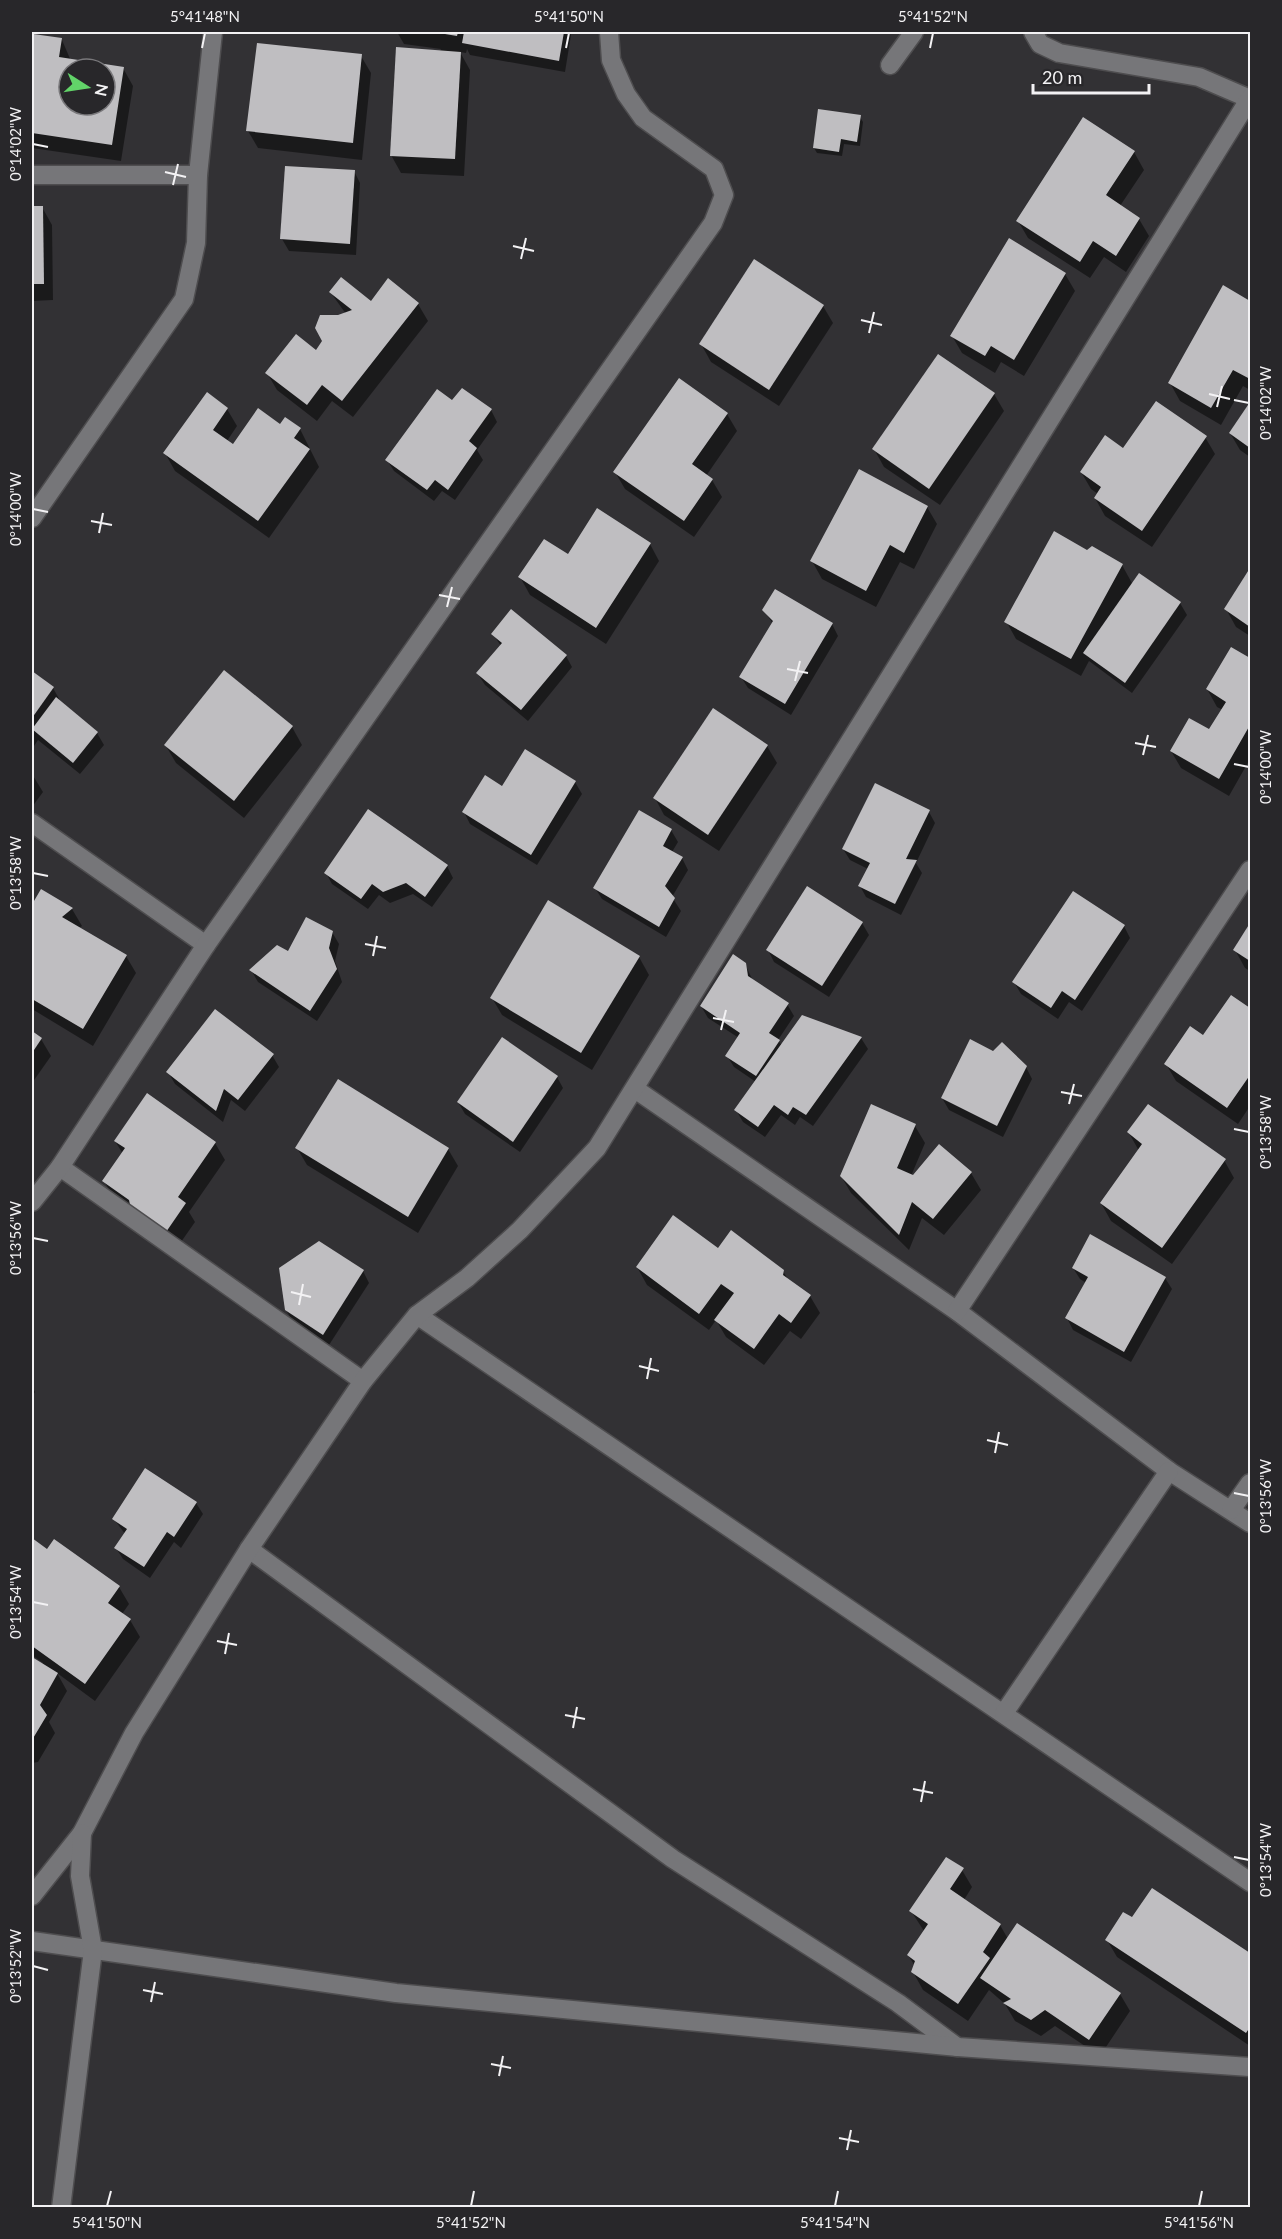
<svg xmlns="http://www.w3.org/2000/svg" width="1282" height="2239" font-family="Lato,sans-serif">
<rect width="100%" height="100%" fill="#323134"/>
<g fill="#0007" fill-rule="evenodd">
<polygon points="397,32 569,32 571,35 565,72 470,55 467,49 466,53 460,52 470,70 464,176 401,173 391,155 441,49 404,44"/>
<path d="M34,36L62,40L71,61L123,68L133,86L121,161L32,148V56ZM69,69H105V105H69Z"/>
<polygon points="361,56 371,73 362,160 258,148 248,131"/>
<polygon points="860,117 863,122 860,146 844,144 842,156 817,153 814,148"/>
<polygon points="1134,152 1144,170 1120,206 1139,219 1149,236 1126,272 1104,257 1090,278 1028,238 1018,221"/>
<polygon points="354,171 360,183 356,255 289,251 282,239"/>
<polygon points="42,207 52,225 53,300 32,301 32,208"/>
<polygon points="1065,274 1075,291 1024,376 1001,362 995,373 962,353 952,336"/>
<polygon points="388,280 418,304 428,321 353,417 332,401 317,421 277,390 267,373 316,352 338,317 346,314 331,293 371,303"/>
<polygon points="1223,287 1250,302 1250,390 1243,386 1221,425 1180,401 1170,383"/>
<polygon points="823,306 833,323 779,406 711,362 701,344"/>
<polygon points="994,394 1004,411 940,505 884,467 874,449"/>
<polygon points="453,402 491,410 497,422 477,450 483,460 455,500 442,491 434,501 394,471 387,460"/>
<polygon points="1250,405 1250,457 1240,450 1230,433"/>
<polygon points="227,409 237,426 227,441 233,446 280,426 300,429 319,467 269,538 175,471 165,453"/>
<polygon points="727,414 737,431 706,476 712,480 722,497 694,537 625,489 615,472"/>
<polygon points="1205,437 1215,454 1152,547 1105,516 1095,498 1098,494 1091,489 1081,472 1124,450"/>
<polygon points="927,507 937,524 914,569 900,562 876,607 822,579 812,561"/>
<polygon points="650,544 659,561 606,644 530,595 520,577 568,556"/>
<polygon points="1087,552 1122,565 1133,585 1180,603 1187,615 1132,693 1089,661 1081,676 1016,639 1006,621"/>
<polygon points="1250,571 1250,636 1236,627 1226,609"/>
<polygon points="764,610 832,624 838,636 791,715 748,688 741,677 773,624"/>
<polygon points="493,634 566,656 572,667 528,721 485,685 478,674 501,646"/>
<polygon points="1232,649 1250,660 1250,759 1229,796 1181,768 1171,751 1209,731 1223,710 1217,707 1207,689"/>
<polygon points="224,672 292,727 302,745 244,818 176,763 166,746"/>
<polygon points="32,673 53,688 62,704 97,733 104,745 80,774 38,740 32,749"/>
<polygon points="767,746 777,763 719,851 664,815 655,798"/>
<polygon points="525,751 575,782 582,794 537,865 470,824 464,812 503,788"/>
<polygon points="32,774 43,792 32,807"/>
<polygon points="929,812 935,823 916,863 922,873 901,915 866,897 860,886 868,869 850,860 843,849"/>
<polygon points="671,830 678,842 672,852 682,858 688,870 672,897 681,911 666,937 602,899 595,888"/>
<polygon points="447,866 453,878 432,907 413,894 390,903 379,895 368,909 332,884 326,873"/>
<polygon points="807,888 862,923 869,935 829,997 774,962 768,950"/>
<polygon points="42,891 72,909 82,926 79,928 126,956 136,973 93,1046 32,1009 32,901 35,903"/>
<polygon points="1124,926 1130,938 1082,1011 1069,1002 1058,1019 1021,994 1014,982"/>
<polygon points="1250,926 1250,971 1245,968 1235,950"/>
<polygon points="332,932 339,944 335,961 342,982 317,1021 258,982 251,970"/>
<polygon points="639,957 649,975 592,1070 502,1015 492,998"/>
<polygon points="745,964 753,981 787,1004 794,1016 778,1040 782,1046 861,1038 868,1049 813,1126 800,1117 795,1125 781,1115 765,1137 743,1122 736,1110 756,1082 734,1067 727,1056 739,1038 708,1018 701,1006"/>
<polygon points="1232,997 1250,1010 1250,1106 1238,1124 1176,1081 1166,1064 1203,1037"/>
<polygon points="32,1033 41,1039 51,1056 32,1083"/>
<polygon points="272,1055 279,1067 245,1111 231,1100 223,1122 175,1084 168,1072"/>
<polygon points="1026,1067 1032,1079 1003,1137 949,1110 942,1098"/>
<polygon points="557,1077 563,1088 520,1152 465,1114 458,1102"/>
<polygon points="915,1126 925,1143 911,1176 971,1173 981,1190 944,1235 922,1218 909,1250 851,1193 841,1176"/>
<polygon points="1129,1133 1224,1160 1234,1178 1172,1264 1111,1221 1101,1203 1139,1151"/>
<polygon points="115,1141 215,1143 225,1160 189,1212 195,1222 174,1252 114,1198 104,1181 123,1154"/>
<polygon points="297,1148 448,1149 458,1166 418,1233 307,1165"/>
<polygon points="718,1250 783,1271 789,1281 810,1296 820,1313 801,1339 790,1331 764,1365 726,1337 716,1320 709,1330 647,1285 637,1267"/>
<polygon points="1073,1268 1165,1278 1172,1289 1131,1362 1073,1330 1067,1318 1086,1283 1080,1279"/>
<polygon points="363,1271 369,1283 329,1345 293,1322 286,1310"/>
<polygon points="32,1386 35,1392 32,1397"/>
<polygon points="196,1503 203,1514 181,1548 174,1542 150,1578 123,1559 116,1548 125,1534 114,1519"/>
<polygon points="32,1540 47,1551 119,1587 129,1604 122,1614 130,1620 140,1637 95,1701 57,1673 67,1691 49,1722 55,1733 38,1762 32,1763 32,1659 42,1665 43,1663 32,1655"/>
<polygon points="962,1870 972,1887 964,1900 1000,1925 1008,1939 1120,1994 1130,2011 1100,2056 1055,2026 1041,2036 1015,2021 1005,2004 989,1990 968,2021 923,1990 913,1972 915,1966 908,1955 924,1931 911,1911"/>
<polygon points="1152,1890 1250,1955 1250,2046 1117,1957 1107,1940 1132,1919"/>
</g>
<g fill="#bfbec1" fill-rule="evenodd">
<polygon points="433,32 458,32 457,36"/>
<polygon points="464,32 564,32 559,61 462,43"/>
<path d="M33,34L62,38L59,57L124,67L112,145L32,133ZM69,69H105V105H69Z"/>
<polygon points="257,43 362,54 353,143 246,131"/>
<polygon points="396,47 461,52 455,159 390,156"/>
<polygon points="818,109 861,115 857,142 841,139 839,152 813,148"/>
<polygon points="1083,117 1135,151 1106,195 1140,218 1116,256 1093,241 1080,262 1016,221"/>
<polygon points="285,166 355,170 350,244 280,239"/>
<polygon points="32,206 43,206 44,284 32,284"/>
<polygon points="1009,238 1066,273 1014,360 991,346 985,356 950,336"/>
<polygon points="754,259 824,305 769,390 699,344"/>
<polygon points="341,277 371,301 388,278 419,303 342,401 322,385 307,405 265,373 296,334 316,350 322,341 315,328 320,315 338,315 352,310 329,292"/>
<polygon points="1223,285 1250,301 1250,379 1233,370 1211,408 1168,383"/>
<polygon points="938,354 995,393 929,489 872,449"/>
<polygon points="679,378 728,413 692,464 713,479 684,521 613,472"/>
<polygon points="462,388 492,409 469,441 477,448 448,490 435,480 427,490 385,460 437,389 452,400"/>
<polygon points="207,392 228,408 213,430 233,444 258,408 280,424 285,417 301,428 294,438 310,449 258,521 163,453"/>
<polygon points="1156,401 1207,436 1142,531 1094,498 1101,487 1080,472 1105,435 1123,448"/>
<polygon points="1250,402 1250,448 1229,433"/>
<polygon points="859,469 928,506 904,553 890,545 866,591 810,561"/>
<polygon points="597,508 651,543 596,628 518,577 544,539 568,554"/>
<polygon points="1054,531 1087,550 1092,546 1123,564 1071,659 1004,622"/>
<polygon points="1250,568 1250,627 1224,609"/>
<polygon points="1139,573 1181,602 1125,683 1083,653"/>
<polygon points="775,589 833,623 785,704 739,677 773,621 762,610"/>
<polygon points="511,609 567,655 521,710 476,673 502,643 491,634"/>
<polygon points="1231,647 1250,658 1250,725 1219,779 1170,751 1189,718 1209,729 1226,702 1206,689"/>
<polygon points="224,670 293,726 234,801 164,745"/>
<polygon points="32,671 54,687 32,718"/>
<polygon points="56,697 98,732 73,763 32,729"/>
<polygon points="713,708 768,745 708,835 653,798"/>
<polygon points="525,749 576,781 531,855 462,812 485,775 502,786"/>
<polygon points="875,783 930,810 906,859 917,860 895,904 858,886 870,863 842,849"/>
<polygon points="368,809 448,865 425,897 406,883 383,892 372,884 361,899 324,873"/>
<polygon points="639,810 672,829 663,846 683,857 665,886 675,898 659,927 593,888"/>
<polygon points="807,886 863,922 822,986 766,950"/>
<polygon points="41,889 73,908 62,917 127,955 83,1029 32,999 32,899 34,901"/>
<polygon points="1073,891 1125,925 1075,1000 1062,991 1051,1008 1012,982"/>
<polygon points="548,900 640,956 581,1053 490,998"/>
<polygon points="306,917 333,931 329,948 337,969 310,1011 249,970 277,945 288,951"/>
<polygon points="1250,923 1250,961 1233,950"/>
<polygon points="733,954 746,963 748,976 789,1003 769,1033 780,1040 756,1076 725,1056 740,1033 700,1006"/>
<polygon points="1231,995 1250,1008 1250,1075 1227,1108 1164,1064 1190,1026 1203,1035"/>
<polygon points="215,1009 274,1054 238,1100 224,1089 216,1111 166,1072"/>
<polygon points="802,1015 862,1037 806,1115 793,1107 788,1115 774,1105 758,1127 734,1110"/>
<polygon points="32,1031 42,1038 32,1053"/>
<polygon points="502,1037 558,1076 513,1142 457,1102"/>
<polygon points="970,1039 993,1051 1002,1042 1027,1066 997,1126 941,1098"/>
<polygon points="338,1079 449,1148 408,1217 295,1148"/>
<polygon points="147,1093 216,1142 178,1197 186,1203 164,1235 132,1214 129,1200 102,1181 125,1148 114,1141"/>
<polygon points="871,1104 916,1124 897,1168 913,1175 939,1144 972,1172 933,1219 912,1202 899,1235 840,1176"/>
<polygon points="1148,1104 1226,1159 1162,1248 1100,1203 1142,1144 1127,1132"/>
<polygon points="673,1215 718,1248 731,1230 784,1270 783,1275 811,1295 791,1323 779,1314 754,1349 714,1320 734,1293 721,1284 699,1314 636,1267"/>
<polygon points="1090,1234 1166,1277 1124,1352 1065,1318 1088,1277 1072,1268"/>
<polygon points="319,1241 364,1270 323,1335 285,1310 279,1268"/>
<polygon points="145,1468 197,1502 174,1537 167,1532 144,1567 114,1548 127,1529 112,1519"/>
<polygon points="32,1538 47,1549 54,1539 120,1586 108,1603 131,1619 85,1684 32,1646"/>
<polygon points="32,1657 58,1673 40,1705 47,1715 32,1740"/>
<polygon points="946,1857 964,1868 950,1889 1001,1924 983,1952 990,1958 958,2004 911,1972 915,1961 907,1955 928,1924 909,1911"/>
<polygon points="1152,1888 1250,1953 1250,2027 1246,2033 1105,1940 1123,1912 1132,1917"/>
<polygon points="1017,1923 1121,1993 1089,2040 1045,2010 1031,2020 1003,2003 1011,1999 980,1978"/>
</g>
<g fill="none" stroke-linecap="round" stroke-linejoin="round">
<g stroke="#4e4d4f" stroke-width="21">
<g id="minor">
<polyline points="1033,32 1040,44 1059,53 1199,77 1250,99"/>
<polyline points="890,65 914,32"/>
<polyline points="32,175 198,175"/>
<polyline points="32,518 184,299 196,243 198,175 213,32"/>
<polyline points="32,823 206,945"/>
<polyline points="635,1089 957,1311 1169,1471 1250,1523"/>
<polyline points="60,1167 363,1381"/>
<polyline points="32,1202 60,1167 206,945 713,223 724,195 714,169 643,118 626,94 611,60 609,32"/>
<polyline points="957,1311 1250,870"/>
<polyline points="417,1315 1250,1882"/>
<polyline points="1231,1510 1250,1483"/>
<polyline points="249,1549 673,1859 898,2003 957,2047"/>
<polyline points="1004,1713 1169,1471"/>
<polyline points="32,1896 82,1833 134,1733 249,1549 363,1381 417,1315 467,1278 520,1230 597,1148 1250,98"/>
<polyline points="32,1941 396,1993 958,2047 1250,2067"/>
<polyline points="61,2208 93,1950 80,1876 82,1833"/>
</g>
</g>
<use href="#minor" stroke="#767679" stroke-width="18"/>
</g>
<path fill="none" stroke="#f3f2f4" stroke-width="2" d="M202,48L205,33M566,48L569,33M930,48L933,33M33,144L48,147M165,172L186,177M173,185L178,164M513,246L534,251M521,259L526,238M861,320L882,325M869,333L874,312M1209,394L1230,399M1234,400L1249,403M1217,407L1222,386M33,509L48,512M91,521L112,525M99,533L103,513M439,595L460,599M447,607L452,587M787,669L808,673M795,681L800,661M1135,743L1156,747M1143,755L1148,735M1234,764L1249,767M33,873L48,876M365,944L386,948M373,956L377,936M713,1018L734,1022M721,1030L726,1010M1061,1092L1082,1096M1069,1104L1074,1084M1234,1129L1249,1132M33,1238L48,1241M291,1292L311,1297M299,1305L303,1284M639,1366L659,1371M647,1379L651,1358M987,1440L1008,1445M995,1453L999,1432M1234,1493L1249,1496M33,1602L48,1605M217,1641L237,1645M225,1654L229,1633M565,1715L585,1719M573,1728L577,1707M913,1789L933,1793M921,1802L925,1781M1234,1857L1249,1860M33,1966L48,1970M143,1990L163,1994M151,2002L155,1982M491,2064L511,2068M499,2076L503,2056M839,2138L859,2142M847,2150L851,2130M107,2206L111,2191M471,2206L474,2191M835,2206L838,2191M1199,2206L1202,2191"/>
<rect width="1282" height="2239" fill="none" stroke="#28272a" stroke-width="66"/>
<g transform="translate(87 87) rotate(102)"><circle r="28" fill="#28272a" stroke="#79787b" stroke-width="1.5"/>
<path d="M0-4.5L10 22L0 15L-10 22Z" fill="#62d469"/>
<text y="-9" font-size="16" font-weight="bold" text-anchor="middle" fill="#f3f2f4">N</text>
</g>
<path d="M1033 84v9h116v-9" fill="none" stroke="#f3f2f4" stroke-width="3"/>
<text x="1042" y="84" font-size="18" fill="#f3f2f4" stroke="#28272a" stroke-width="4.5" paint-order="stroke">20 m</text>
<rect x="33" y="33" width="1216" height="2173" fill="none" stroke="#f3f2f4" stroke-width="2"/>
<g font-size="15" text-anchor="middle" fill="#f3f2f4">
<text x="205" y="22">5°41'48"N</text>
<text x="569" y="22">5°41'50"N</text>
<text x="933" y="22">5°41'52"N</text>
<text transform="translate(16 144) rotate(-90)" y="5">0°14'02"W</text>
<text transform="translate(1266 403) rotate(-90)" y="5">0°14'02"W</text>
<text transform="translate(16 509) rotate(-90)" y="5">0°14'00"W</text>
<text transform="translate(1266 767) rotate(-90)" y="5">0°14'00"W</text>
<text transform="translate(16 873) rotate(-90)" y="5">0°13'58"W</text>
<text transform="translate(1266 1132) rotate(-90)" y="5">0°13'58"W</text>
<text transform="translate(16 1238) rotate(-90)" y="5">0°13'56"W</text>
<text transform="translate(1266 1496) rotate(-90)" y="5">0°13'56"W</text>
<text transform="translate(16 1602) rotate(-90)" y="5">0°13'54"W</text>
<text transform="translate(1266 1860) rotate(-90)" y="5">0°13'54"W</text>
<text transform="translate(16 1966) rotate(-90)" y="5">0°13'52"W</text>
<text x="107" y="2228">5°41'50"N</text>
<text x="471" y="2228">5°41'52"N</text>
<text x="835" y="2228">5°41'54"N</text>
<text x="1199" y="2228">5°41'56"N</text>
</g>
</svg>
